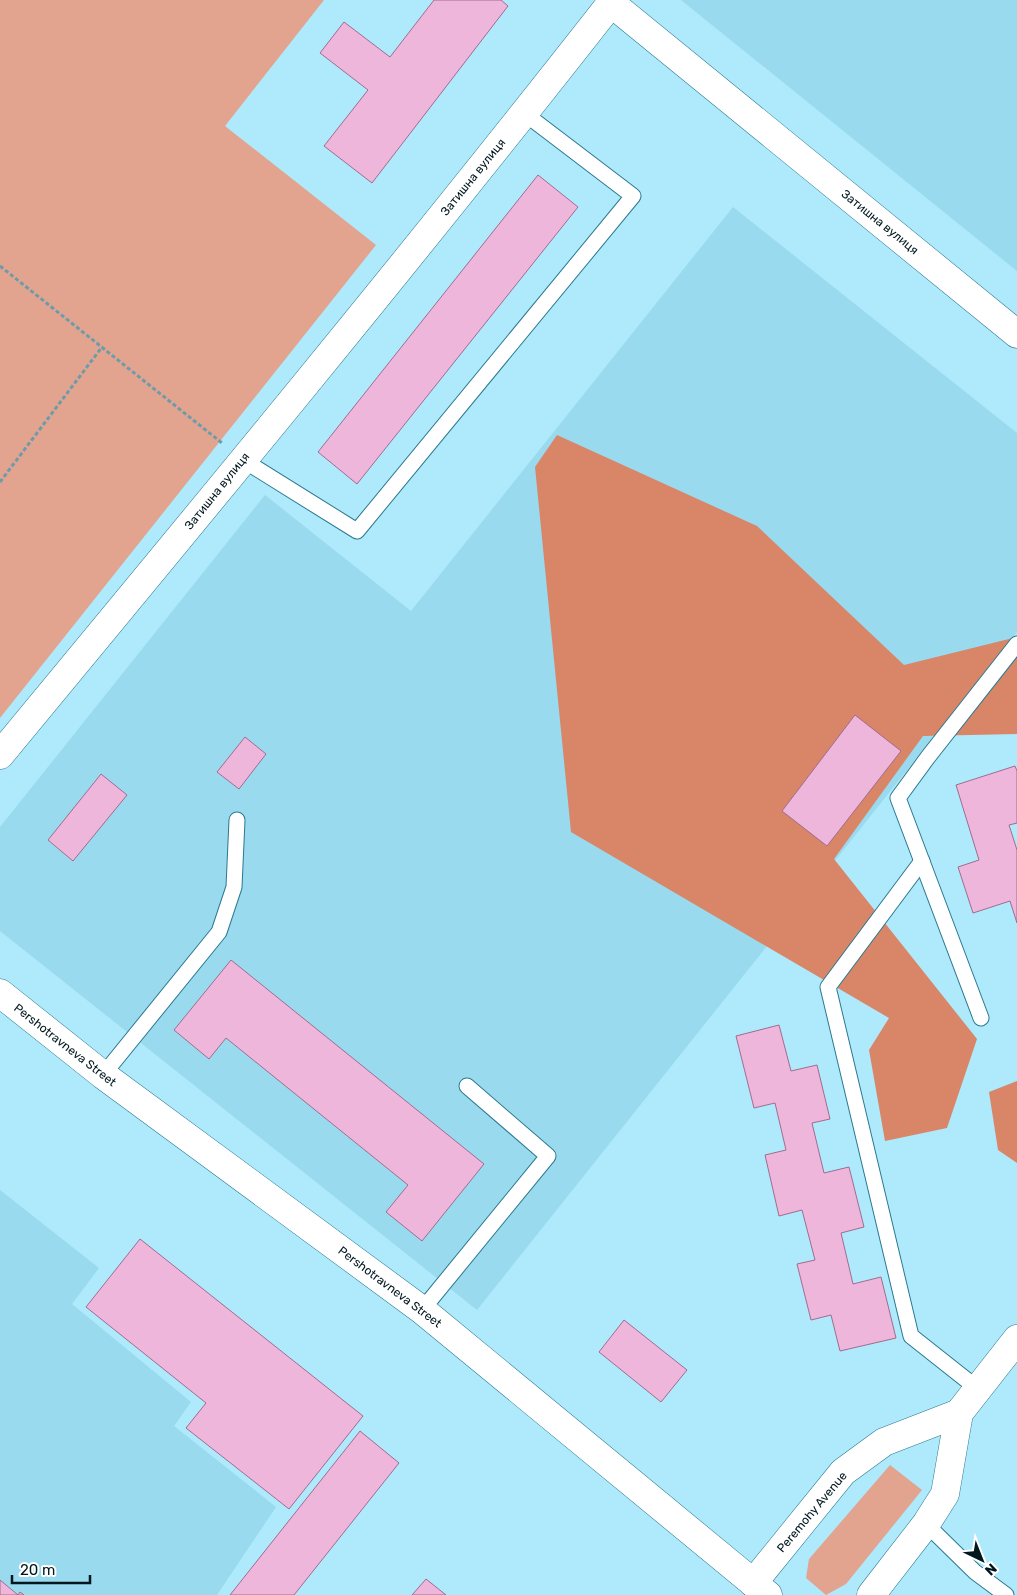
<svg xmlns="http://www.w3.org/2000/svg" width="1017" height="1595" font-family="Rubik,sans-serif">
<rect width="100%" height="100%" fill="#aee9fc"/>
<g fill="#99daef">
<polygon points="681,0 1017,0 1017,271"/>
<polygon points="733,207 1017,433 1017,632 477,1310 0,931 0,827 265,495 411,611"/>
<polygon points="0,1190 99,1268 72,1304 191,1402 174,1426 276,1507 217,1595 0,1595"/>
</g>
<g fill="#e2a48e">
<polygon points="0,0 324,0 225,126 376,245 0,718"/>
<polygon points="890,1465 922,1490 846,1584 826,1595 806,1578 809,1559"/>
</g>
<g fill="#d98568">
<polygon points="557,435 757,526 904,665 1017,637 1017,734 923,736 834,859 977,1039 947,1128 885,1141 869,1050 889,1018 571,832 535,467"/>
<polygon points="1017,1081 1017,1163 998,1150 989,1092"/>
</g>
<g fill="#efb6db" stroke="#a06c8e">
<polygon points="434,0 501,0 508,6 372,183 324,146 368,90 320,53 344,22 390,57"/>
<polygon points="538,175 578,207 357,484 318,452"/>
<polygon points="855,715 901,751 827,846 782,811"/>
<polygon points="245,737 266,754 239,789 217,772"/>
<polygon points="1015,766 1017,771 1017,823 1009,825 1017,850 1017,923 1010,901 973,913 958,867 979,860 956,785"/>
<polygon points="101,774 127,795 73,861 48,840"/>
<polygon points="231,960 484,1164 422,1241 386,1212 408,1185 226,1038 209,1059 174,1030"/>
<polygon points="779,1025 791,1071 817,1065 830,1119 812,1123 824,1173 849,1167 864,1227 841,1233 853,1284 881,1277 896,1338 840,1351 831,1315 811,1320 797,1264 815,1260 802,1210 779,1216 765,1155 786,1150 775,1103 754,1108 736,1036"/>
<polygon points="140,1239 363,1416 289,1509 186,1428 206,1403 86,1307"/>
<polygon points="624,1320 687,1370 661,1402 599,1352"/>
<polygon points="360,1431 399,1463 294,1595 230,1595"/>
<polygon points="426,1579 446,1595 412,1595"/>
<polygon points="0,1580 18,1595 20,1592 24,1595 0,1595"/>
</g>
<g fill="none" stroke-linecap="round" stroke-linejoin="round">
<g stroke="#2b798f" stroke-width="17">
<g id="service">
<polyline points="243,460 357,531 633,196 524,113"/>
<polyline points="922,861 828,987 911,1336 978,1389"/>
<polyline points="981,1018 898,798 928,757 1017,644"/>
<polyline points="103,1075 219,932 234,887 237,820"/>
<polyline points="422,1310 548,1156 467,1086"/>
<polyline points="926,1524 975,1572 1006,1595"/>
</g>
</g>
<g stroke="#2b798f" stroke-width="29">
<g id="minor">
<path d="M0,755C206,506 412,257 611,3L1017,334"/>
<polyline points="753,1583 843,1472 884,1442 959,1413"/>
<polyline points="871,1595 926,1524 945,1494 959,1413 1017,1339"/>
</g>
</g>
<g stroke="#2b798f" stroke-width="29">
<polyline id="tertiary" points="0,993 103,1075 422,1310 768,1595"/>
</g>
<g stroke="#6e9baa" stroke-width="3" stroke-dasharray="4 2.5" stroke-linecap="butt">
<polyline points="0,266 222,443"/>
<polyline points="0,482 102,347"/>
</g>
<use href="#service" stroke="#fff" stroke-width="15"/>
<use href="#minor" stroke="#fff" stroke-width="28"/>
<use href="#tertiary" stroke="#fff" stroke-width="28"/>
</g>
<g text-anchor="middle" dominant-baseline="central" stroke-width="4" stroke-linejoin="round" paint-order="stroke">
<g font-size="12" fill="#01171e" stroke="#fff">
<text transform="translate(473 177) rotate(-51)">Затишна вулиця</text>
<text transform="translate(880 222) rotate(39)">Затишна вулиця</text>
<text transform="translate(217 491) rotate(-51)">Затишна вулиця</text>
<text transform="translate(65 1045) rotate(38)">Pershotravneva Street</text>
<text transform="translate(390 1287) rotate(37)">Pershotravneva Street</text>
<text transform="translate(812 1512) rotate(-50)">Peremohy Avenue</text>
</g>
</g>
<g transform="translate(982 1560) rotate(137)" stroke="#ffffff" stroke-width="4" paint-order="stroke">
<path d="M0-4L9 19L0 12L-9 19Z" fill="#01171e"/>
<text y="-8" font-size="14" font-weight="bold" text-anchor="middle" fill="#01171e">N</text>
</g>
<path d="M12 1575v8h78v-8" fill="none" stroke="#01171e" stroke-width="2.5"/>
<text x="20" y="1575" font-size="15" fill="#01171e" stroke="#ffffff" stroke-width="4" paint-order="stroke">20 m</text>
</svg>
